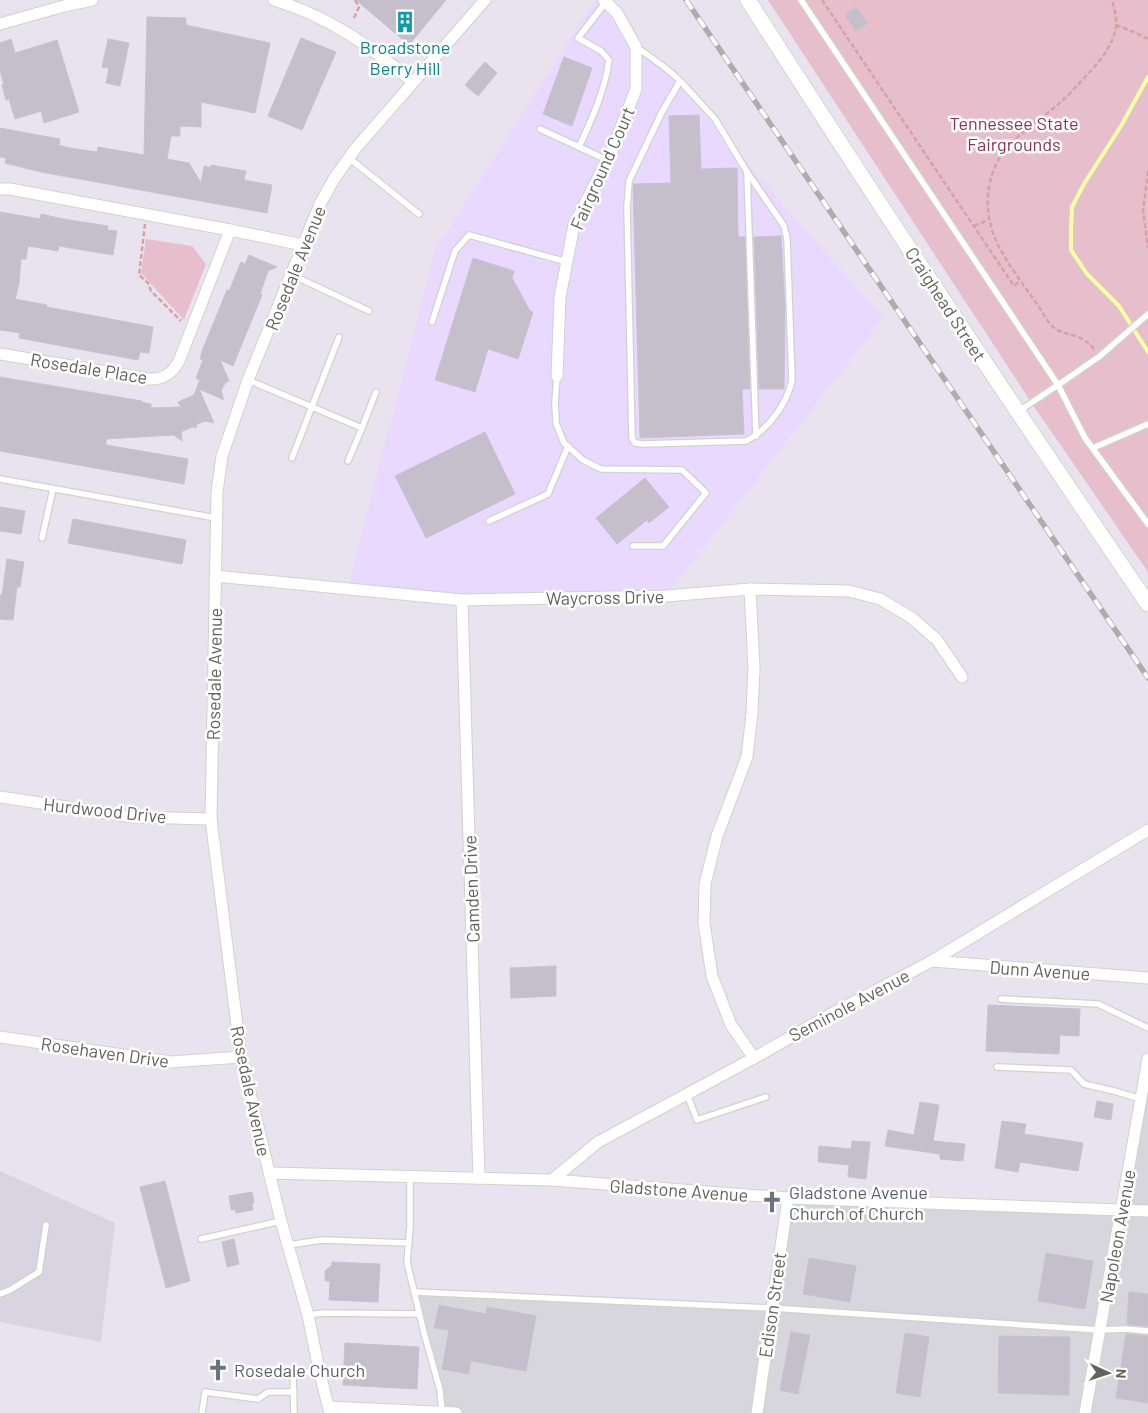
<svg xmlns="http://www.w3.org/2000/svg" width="1148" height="1413" font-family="Barlow,sans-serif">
<rect width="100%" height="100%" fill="#e8e3ef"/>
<polygon fill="#e9d8ff" points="595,0 603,0 883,318 666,596 462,600 348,589 434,252"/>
<polygon fill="#d8d6dd" points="1148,1059 1148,1413 330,1413 329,1407 442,1412 440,1390 414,1292 771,1308 788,1198 1121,1210"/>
<polygon fill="#d9d4e1" points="0,1171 115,1223 101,1342 0,1322"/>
<g fill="#e7becc">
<polygon points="768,0 1148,0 1148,572 1033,405"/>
<polygon points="146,239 192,246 206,264 184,320 141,273"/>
</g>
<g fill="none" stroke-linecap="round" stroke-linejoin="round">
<polyline stroke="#f5ffa3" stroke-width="4" points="1148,77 1121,126 1084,184 1072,207 1071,228 1071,250 1087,274 1119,306 1148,352"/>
</g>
<g fill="#c4bfca" stroke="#c8c1d4">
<polygon points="356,0 446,0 409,45"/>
<polygon points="856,7 868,23 856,31 845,15"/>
<polygon points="147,17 186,18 186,25 270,43 255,113 201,102 201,127 180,126 180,136 171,136 167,159 189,163 201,183 204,166 211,168 211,165 246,171 244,180 272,185 267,213 41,172 5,163 6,158 0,157 0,128 60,139 59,145 69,148 97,152 98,147 144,155"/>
<polygon points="301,38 336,52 302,130 268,116"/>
<polygon points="11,39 15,53 57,40 79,112 44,123 41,111 15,119 9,99 6,100 2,85 4,85 0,70 0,43"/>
<polygon points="108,39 129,43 120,86 106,83 109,68 102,67"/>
<polygon points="564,57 592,68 572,126 543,114"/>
<polygon points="485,62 497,73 478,96 465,85"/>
<polygon points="699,115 701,169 737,168 738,237 745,237 750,389 742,389 744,434 640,438 633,184 671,183 669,116"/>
<polygon points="0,212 40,219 41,214 63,219 108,226 107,230 117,231 113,255 59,246 58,251 28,246 26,259 21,259 19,284 15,299 47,305 47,307 153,327 149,353 140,352 138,360 19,338 20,333 0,330"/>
<polygon points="781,236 785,308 784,389 759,389 754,237"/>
<polygon points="249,255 277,267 268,271 260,294 262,295 233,366 220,360 229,381 225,383 221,391 224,400 199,389 214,423 205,421 197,424 196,428 192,427 181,432 182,441 174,435 106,439 106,445 188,459 184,484 0,451 0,377 142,401 141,402 151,404 151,408 181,407 178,402 194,395 200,380 196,378 203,360 200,359 202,351 227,290 229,291 241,262 245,264"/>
<polygon points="473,258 514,271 512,278 530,311 533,312 518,359 488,349 475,392 435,380"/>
<polygon points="485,432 515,494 426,538 395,476"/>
<polygon points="645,478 669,507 649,523 647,520 617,544 596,518"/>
<polygon points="0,507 25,511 21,534 0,531"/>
<polygon points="73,519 186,540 182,564 68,543"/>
<polygon points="7,559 24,562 20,587 17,587 13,620 0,619 0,595 2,595"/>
<polygon points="556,966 556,996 511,998 510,968"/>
<polygon points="988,1005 1080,1009 1079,1036 1060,1035 1059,1054 986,1051"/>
<polygon points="1097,1101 1113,1104 1111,1120 1094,1117"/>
<polygon points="920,1102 939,1105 933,1141 965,1144 963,1161 940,1159 940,1154 885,1146 888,1130 914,1135"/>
<polygon points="1002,1121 1026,1124 1024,1134 1083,1143 1078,1171 1020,1162 1018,1172 995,1168"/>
<polygon points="852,1141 870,1142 866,1179 848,1177 849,1165 818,1162 819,1146 851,1149"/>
<polygon points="165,1181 190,1281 166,1288 140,1187"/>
<polygon points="252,1192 254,1203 252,1203 253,1210 236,1213 235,1209 231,1210 229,1196"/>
<polygon points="234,1239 239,1264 227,1267 222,1242"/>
<polygon points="1046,1253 1093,1261 1085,1309 1038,1301"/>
<polygon points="809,1258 856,1266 850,1302 803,1294"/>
<polygon points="332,1262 380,1264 378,1302 329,1300 330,1281 325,1281 325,1271 332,1265"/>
<polygon points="1129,1292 1148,1294 1148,1326 1128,1325 1127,1323"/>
<polygon points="439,1305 486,1314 487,1307 536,1316 526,1371 471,1361 468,1374 442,1369 449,1330 434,1328"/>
<polygon points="791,1332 810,1335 798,1394 780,1390"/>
<polygon points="905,1333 929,1337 920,1397 896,1393"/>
<polygon points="1126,1334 1148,1336 1148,1403 1116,1398"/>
<polygon points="999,1336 1070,1337 1069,1395 998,1393"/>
<polygon points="345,1343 419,1347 417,1389 343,1385"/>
</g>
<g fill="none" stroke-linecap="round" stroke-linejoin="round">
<g stroke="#d0d3cc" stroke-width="8">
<g id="lane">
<polyline points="801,0 1058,385 1019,411"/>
<path d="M636,47C652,58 669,69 683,84L715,119L747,172L784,226L787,239L788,266L792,381C786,405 768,430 746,441L643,444L635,443L632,438L627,207L629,181L662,112L680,81"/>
<polyline points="540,129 607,160"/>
<path d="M579,147C592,119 605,90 609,60L601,51L578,38L606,2"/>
<polyline points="349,158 419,214"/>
<polyline points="747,172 756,436"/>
<polyline points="292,275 369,311"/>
<polyline points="1148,314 1100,356 1058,385 1085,438 1148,524"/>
<polyline points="432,322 455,251 469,235 567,262"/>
<polyline points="557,376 555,403 556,423 564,443 583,460 601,469 682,470 706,493 663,546 633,546"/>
<polyline points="248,380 362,428 348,461"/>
<polyline points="362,428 376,392"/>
<polyline points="1093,448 1148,424"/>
<polyline points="292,458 339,337"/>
<polyline points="0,479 216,518"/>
<polyline points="489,521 548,494 568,446"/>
<polyline points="42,538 53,489"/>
<polyline points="1001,999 1098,1004 1148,1028"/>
<polyline points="997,1067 1071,1070 1084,1084 1114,1091 1141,1099"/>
<polyline points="687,1094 697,1120 766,1097"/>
<polyline points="410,1176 410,1227 407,1262 424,1333 440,1390 442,1412"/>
<polyline points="201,1239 281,1221"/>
<polyline points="288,1245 322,1240 409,1243"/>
<polyline points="414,1292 771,1308 1100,1330 1125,1329 1148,1331"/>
<polyline points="0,1294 10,1290 39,1272 46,1225"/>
<polyline points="308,1315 324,1313 419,1314"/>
<polyline points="202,1413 205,1392 258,1399 268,1392 294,1392"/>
<polyline points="294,1413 293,1375 319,1370"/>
</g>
</g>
<g stroke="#d0d3cc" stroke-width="13">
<g id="street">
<path d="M274,0C330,17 368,45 413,82"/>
<polyline points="0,24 64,6 92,0"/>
<path d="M0,189H10L230,230L179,361C172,374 163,380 148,379L0,354"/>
<polyline points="230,230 303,245"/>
<polyline points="557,376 560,297 574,225 611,153 636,89 636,47 617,13 604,0"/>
<polyline points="215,576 462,600 666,596 750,589 849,591 880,599 912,618 937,640 962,677"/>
<polyline points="750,589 754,668 752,713 747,757 717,836 705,884 704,923 712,976 731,1025 754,1058"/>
<polyline points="462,600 479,1178"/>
<polyline points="0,797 133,817 211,819"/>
<polyline points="932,961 1148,978"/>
<polyline points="0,1037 171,1062 241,1057"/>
<polyline points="269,1173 552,1180 788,1198 1148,1211"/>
<polyline points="552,1180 598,1142 754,1058 831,1014 932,961 1148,830"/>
<polyline points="329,1407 456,1413"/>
<polyline points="330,1413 319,1370 308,1315 281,1221 241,1057 211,819 217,492 222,456 248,380 320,204 334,179 356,148 485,0"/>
<polyline points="757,1413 788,1198"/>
<polyline points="1085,1413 1148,1059"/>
</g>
</g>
<g stroke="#d4d7ce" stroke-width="17">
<path id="secondary" d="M748,0C878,204 1012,405 1148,604"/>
</g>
<g stroke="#daa1a4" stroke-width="2.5" stroke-dasharray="5 2.5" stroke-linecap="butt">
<polyline points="822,0 1014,286 1020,281"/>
<polyline points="354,18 359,7 355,0"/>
<polyline points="1116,25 1136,33 1148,39"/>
<polyline points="1148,171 1143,211 1148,248"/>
<polyline points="145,224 139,275 148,283 151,291 181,321"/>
<polyline points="974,226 988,220"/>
<path d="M1094,349C1081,332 1064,337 1052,326C1046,320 1042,311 1037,304C1024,286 1010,267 999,247C984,218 983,183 1002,154C1016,134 1043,118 1062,101C1071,93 1079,83 1088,74C1100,61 1114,44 1116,26C1117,17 1114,8 1112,0"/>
</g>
<use href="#lane" stroke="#fff" stroke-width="5.5"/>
<use href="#street" stroke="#fff" stroke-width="11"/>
<use href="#secondary" stroke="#fff" stroke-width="15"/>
<g stroke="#adaeac" stroke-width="5.5">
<polyline id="rail" points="686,0 1148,678"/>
</g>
<use href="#rail" stroke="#fff" stroke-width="4" stroke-dasharray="11" stroke-linecap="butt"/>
</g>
<defs>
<g id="building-bare" transform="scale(1.725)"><path d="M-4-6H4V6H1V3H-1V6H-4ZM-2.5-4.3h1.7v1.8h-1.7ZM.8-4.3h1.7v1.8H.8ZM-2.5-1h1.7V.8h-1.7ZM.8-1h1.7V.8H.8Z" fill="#0f9aa8" stroke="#fff" stroke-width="2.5" paint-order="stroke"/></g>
<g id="church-bare" transform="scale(1.725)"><path d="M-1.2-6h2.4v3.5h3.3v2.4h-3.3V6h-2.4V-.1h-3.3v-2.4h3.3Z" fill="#6b7280" stroke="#fff" stroke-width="2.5" paint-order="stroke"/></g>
</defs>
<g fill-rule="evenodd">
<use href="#building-bare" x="405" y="22"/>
<use href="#church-bare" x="772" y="1202"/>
<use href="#church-bare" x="218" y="1370"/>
</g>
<g text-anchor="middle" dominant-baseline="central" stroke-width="5" stroke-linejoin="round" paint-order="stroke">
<g font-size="18" fill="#0d838f" stroke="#fff">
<text x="405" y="47">Broadstone<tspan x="405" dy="21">Berry Hill</tspan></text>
</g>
<g font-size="18" fill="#8c334b" stroke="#fff">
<text x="1014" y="123">Tennessee State<tspan x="1014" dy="21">Fairgrounds</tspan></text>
</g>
<g font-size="18" fill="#62645b" stroke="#fff">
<text transform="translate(602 168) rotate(-66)">Fairground Court</text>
<text transform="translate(295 268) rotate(-68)">Rosedale Avenue</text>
<text transform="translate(946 304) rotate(57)">Craighead Street</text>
<text transform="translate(89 368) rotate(9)">Rosedale Place</text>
<text transform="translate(605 597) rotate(-1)">Waycross Drive</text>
<text transform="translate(214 674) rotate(-89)">Rosedale Avenue</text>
<text transform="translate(105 810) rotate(6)">Hurdwood Drive</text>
<text transform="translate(471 889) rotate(-92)">Camden Drive</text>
<text transform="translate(1040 970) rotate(4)">Dunn Avenue</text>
<text transform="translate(849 1005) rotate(-28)">Seminole Avenue</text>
<text transform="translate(105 1052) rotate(8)">Rosehaven Drive</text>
<text transform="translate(251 1091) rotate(78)">Rosedale Avenue</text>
<text transform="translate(679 1190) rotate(4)">Gladstone Avenue</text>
<text transform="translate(1117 1236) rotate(-80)">Napoleon Avenue</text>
<text transform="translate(772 1305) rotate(-82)">Edison Street</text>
</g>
<g font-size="18" fill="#5b616d" stroke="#fff" text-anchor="start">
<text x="789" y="1192">Gladstone Avenue<tspan x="789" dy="21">Church of Church</tspan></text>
<text x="234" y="1370">Rosedale Church</text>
</g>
</g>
<g transform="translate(1108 1373) rotate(93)" stroke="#ffffff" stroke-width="4" paint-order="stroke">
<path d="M0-4L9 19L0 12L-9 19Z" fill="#62645b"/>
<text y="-8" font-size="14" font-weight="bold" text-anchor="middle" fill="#62645b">N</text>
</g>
</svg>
